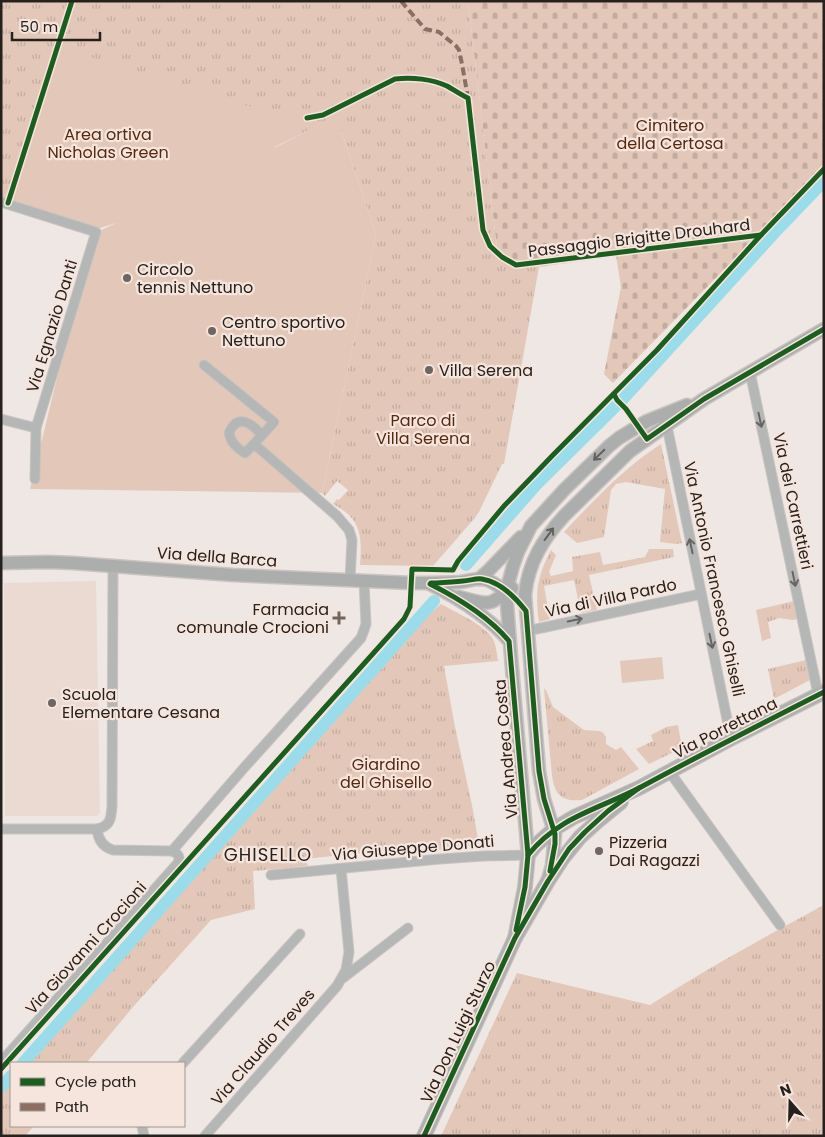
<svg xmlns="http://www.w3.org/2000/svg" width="825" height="1137" font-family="Poppins,sans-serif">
<defs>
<pattern id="grass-tufts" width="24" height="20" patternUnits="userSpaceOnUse" patternTransform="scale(1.25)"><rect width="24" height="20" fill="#e3c8b9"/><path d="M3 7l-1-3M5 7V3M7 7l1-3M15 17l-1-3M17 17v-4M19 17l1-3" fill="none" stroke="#c3ac9f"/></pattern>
<pattern id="cemetery-stones" width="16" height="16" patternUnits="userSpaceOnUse" patternTransform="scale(1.25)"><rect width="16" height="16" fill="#e3c8b9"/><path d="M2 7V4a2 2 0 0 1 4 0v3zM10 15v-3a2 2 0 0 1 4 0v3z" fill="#c3ac9f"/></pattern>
</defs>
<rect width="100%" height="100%" fill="#efe7e3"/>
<polygon fill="#eadad2" points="96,581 100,813 97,816 5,816 4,583"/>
<g fill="url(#grass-tufts)">
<path d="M1,1H468L497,248L522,267H539L504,464H502L479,512L474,519L433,566L360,565C361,547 363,529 349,515C345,511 338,507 333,504L337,499L339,500L348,490L337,481L325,496L322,493L376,235L343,136L334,122L307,131L211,178L97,229L1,199Z"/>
<path d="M661,444L682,543L676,544L660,542L665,489L626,482L616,484L611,490L604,537L577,543L564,532C593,501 625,467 661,444Z"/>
<path d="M649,549H673L674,557L589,575L597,610L581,613L574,580L544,586L550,619L539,622C535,591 537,577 551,550L556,555L549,572L551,576L573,571L572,557L600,552L603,565L645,557Z"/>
<polygon points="794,601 798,619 793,620 779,618 768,622 771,638 762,641 756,610"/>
<path d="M441,604C455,612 485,625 493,639C496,645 497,654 498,661L444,666L455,727L472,805L479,845L439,850L436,845L305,859L304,860L308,865L306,866L253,871L255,909L211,920L133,1007L88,1061L90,1063H29L291,765L423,620Z"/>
<polygon points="806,660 810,680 774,699 768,669"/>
<path d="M544,689L546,690L553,707L584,730L600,731L603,733L606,737V744L616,750L621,747L639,769L582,800C562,802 555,795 552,776Z"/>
<polygon points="678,725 682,748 649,764 636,749 653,741 651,735 666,727"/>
<path d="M824,905V1136H441L517,973L650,1005C706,969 765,937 824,905Z"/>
<polygon points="11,1083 11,1126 34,1126 25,1136 1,1136 1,1095"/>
</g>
<polygon fill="url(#cemetery-stones)" points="468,1 824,1 824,165 761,232 613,383 604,374 621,287 616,256 539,267 522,267 497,248"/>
<g fill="#e3c8b9">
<path d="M58,47L252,107L307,118C300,135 285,137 274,148L307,131L334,121L343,136L376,235L322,493L30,489L75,304L97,232L116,223L97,229L9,202Z"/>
<polygon points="662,657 664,679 622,683 620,661"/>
</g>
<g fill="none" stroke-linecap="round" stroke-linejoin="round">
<g stroke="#9adcea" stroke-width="12">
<polyline points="466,565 536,485 624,398 777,230 824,181"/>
<polyline points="23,1063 434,601"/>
<polyline points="1,1087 11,1076"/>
</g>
<g stroke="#cac4c0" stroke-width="11">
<g id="street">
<polyline points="1,202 96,232 36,428 1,419"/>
<polyline points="204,365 274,422 254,444 337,516 349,530 352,540 350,580"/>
<polyline points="750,372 818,694"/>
<polyline points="667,426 728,724 732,738"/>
<path d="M254,444L245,453C237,448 231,443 229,433C238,412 252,424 262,435"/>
<polyline points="35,479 36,428"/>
<polyline points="527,631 701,594"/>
<polyline points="669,771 780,925"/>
<path d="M1,829H97C111,826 111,818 112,806L113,566"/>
<polyline points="172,851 243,769 361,638 364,630 366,624 364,581"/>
<polyline points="271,875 440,859 484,856 528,855"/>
<polyline points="343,978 408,928"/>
<path d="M1,1062L178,863C181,856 177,853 172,851L113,850C103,847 98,839 97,829"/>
<polyline points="183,1063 300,934"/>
<polyline points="142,1126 144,1136"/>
<polyline points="205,1136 337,986 346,970 349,952 341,869"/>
</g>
</g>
<g stroke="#cac4c0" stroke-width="15">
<g id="secondary">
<path d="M1,563L49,562L73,563L233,575L412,583C428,583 444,583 460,582C469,581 478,577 487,580C496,583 503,590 511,595"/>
<polyline points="479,579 487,572 521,537"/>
<path d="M430,584C458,598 489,617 509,641"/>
<path d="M459,597C469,599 482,605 491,602C499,599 505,592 512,588"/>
<polyline points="528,855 512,668 506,592 513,566 518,552 531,526 564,490 609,446 619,438 647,421 687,405"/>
<path d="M548,879L552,866L555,834L544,799L539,771L525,595C528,563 543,539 564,516L630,451L704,399L824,329"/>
</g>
</g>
<g stroke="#cac4c0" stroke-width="16">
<g id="primary">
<polyline points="515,938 525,887 528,855 536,845 554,829 574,817 639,788 732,738 824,692"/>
<polyline points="424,1136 515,938 548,881 563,858 580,837 599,820 621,802"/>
</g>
</g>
<use href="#street" stroke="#b5b7b7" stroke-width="9"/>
<use href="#secondary" stroke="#acadad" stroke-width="12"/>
<use href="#primary" stroke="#afb0af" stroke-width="14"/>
<polyline stroke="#8d6e63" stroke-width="4" stroke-dasharray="8 4" stroke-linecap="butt" points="401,1 425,29 439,32 456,46 459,50 462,64 468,98"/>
<g stroke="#f5e5dd" stroke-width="8">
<g id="cycleway">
<path d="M307,118L323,115L395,79C412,77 432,79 447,86C454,90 461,95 468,98L483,230L490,246L502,257L516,265L761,235"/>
<polyline points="8,203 72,1"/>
<polyline points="614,394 617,400 626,409 647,439 704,399 824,329"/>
<path d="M431,583C442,583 452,582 463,581C469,581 476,578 482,579C500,582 516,598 526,611L539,771L544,799L555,834V844L550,871"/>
<path d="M430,584C458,598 489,617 509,641L528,855L525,887L516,930"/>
<path d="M528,855C559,816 600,809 641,787C702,754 763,723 824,692"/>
<polyline points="1,1069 404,619 410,607 412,569 453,570 458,561 504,506 553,455 657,350 761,235 824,169"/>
<polyline points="424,1136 515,938 548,881 569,849 585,832 608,811 639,788"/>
</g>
</g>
<use href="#cycleway" stroke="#1b5e20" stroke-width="5"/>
</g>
<defs><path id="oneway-shaft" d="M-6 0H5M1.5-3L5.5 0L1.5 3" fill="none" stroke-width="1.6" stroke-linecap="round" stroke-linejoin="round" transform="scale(1.25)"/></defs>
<g stroke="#676463">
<use href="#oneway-shaft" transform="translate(760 420) rotate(78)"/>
<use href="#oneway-shaft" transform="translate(691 546) rotate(-102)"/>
<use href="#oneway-shaft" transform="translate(794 579) rotate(78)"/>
<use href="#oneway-shaft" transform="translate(575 620) rotate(-12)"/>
<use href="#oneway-shaft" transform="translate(711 641) rotate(78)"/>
</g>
<g stroke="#63605e">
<use href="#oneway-shaft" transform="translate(599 455) rotate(136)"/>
<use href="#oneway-shaft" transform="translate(549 534) rotate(-54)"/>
</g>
<g fill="#6d6663" stroke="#f5e5dd" stroke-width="2">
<circle cx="127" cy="278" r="5"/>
<circle cx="212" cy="331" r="5"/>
<circle cx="429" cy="370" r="5"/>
<path d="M336.5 610.5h5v5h5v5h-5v5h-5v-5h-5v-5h5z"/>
<circle cx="52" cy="703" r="5"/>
<circle cx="599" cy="851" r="5"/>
</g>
<g text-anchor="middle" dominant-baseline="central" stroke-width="4.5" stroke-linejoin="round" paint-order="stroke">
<g font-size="16" fill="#56290e" stroke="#f5e5dd">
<text x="670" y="125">Cimitero<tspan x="670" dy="18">della Certosa</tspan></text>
<text x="108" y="134">Area ortiva<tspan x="108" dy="18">Nicholas Green</tspan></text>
<text x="423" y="420">Parco di<tspan x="423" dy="18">Villa Serena</tspan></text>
<text x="386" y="764">Giardino<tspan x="386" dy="18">del Ghisello</tspan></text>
</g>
<g font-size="16" fill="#27211e" stroke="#f5e5dd">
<text transform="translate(639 238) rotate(-7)">Passaggio Brigitte Drouhard</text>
<text transform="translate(52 326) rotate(-73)">Via Egnazio Danti</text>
<text transform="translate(793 501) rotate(78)">Via dei Carrettieri</text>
<text transform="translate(217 557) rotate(4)">Via della Barca</text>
<text transform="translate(714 579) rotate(78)">Via Antonio Francesco Ghiselli</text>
<text transform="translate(611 598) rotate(-12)">Via di Villa Pardo</text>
<text transform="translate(725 728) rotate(-27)">Via Porrettana</text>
<text transform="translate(506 749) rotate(-95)">Via Andrea Costa</text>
<text transform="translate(413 848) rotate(-5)">Via Giuseppe Donati</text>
<text transform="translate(86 948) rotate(-48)">Via Giovanni Crocioni</text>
<text transform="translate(458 1032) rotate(-65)">Via Don Luigi Sturzo</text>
<text transform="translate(263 1047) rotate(-49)">Via Claudio Treves</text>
</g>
<g font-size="16" fill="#27211e" stroke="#f5e5dd" text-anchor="start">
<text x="137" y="269">Circolo<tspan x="137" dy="18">tennis Nettuno</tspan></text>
<text x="222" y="322">Centro sportivo<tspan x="222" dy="18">Nettuno</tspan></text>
<text x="439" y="370">Villa Serena</text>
<text x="329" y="609" text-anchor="end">Farmacia<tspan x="329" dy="18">comunale Crocioni</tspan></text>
<text x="62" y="694">Scuola<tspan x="62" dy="18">Elementare Cesana</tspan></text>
<text x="609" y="842">Pizzeria<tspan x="609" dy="18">Dai Ragazzi</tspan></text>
</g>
<g font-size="18" letter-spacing="1" fill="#27211e" stroke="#f5e5dd">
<text x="268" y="854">GHISELLO</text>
</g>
</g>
<rect width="825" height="1137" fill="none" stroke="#27211e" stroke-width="5"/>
<rect x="10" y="1062" width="175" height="65" fill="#f5e5dd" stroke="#a39791"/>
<rect x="20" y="1078" width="25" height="8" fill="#1b5e20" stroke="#a39791"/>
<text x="55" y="1087" font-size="15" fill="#27211e">Cycle path</text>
<rect x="20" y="1103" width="25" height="8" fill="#8d6e63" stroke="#a39791"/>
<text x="55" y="1112" font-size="15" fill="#27211e">Path</text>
<g transform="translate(790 1102) rotate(340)" stroke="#f5e5dd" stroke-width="4" paint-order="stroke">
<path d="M0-4L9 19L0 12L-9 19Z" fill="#27211e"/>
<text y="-8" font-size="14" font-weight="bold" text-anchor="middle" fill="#27211e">N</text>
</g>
<path d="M12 32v8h88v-8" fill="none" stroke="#27211e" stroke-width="2.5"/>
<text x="20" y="32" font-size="15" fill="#27211e" stroke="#f5e5dd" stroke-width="4" paint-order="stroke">50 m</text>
</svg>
